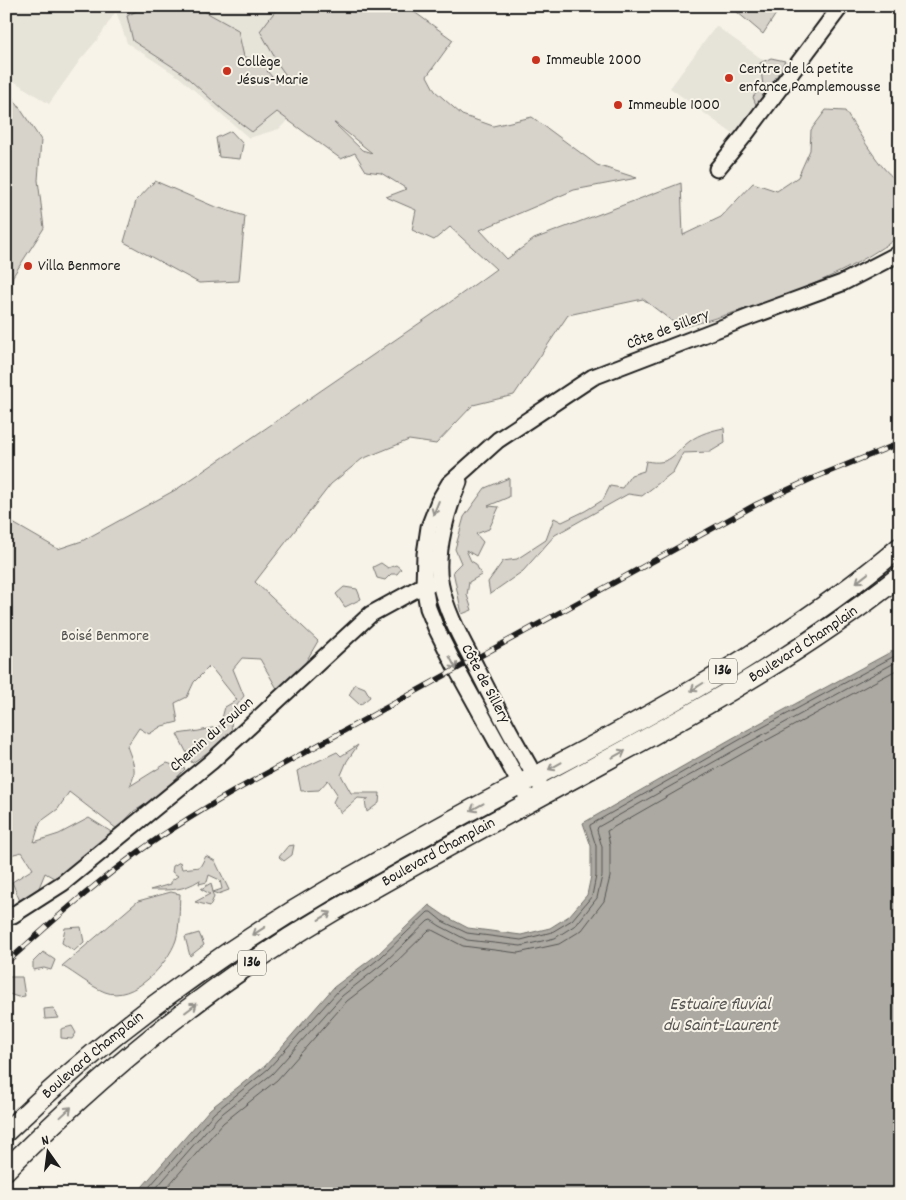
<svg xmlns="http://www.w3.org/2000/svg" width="906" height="1200" font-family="Dekko,sans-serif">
<rect width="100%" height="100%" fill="#f7f3e8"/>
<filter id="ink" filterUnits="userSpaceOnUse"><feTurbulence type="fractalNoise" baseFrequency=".02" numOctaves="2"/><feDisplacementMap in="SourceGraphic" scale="10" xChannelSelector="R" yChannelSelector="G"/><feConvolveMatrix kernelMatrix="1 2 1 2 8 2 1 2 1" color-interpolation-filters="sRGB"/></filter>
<g filter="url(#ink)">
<g fill="#e6e3d9">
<polygon points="6,6 279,6 260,31 307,101 279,129 249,138 179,77 127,43 116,11 98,39 80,60 49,104 6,76"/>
<polygon points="716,26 783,74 737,137 670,88"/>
</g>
<g fill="#d7d3cb" stroke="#7a7874" fill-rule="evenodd">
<path d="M146,6H195L238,30L244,57L273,64L267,71L277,83L287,80L293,85L280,67L260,31L279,6H406L453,40L427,76L435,91L462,115L493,126L532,117L597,165L637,178L574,190L480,230L507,259L534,239L681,183L683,235L721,217L753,183L777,191L798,177L810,150L811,130L826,110L845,111C857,129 882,174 900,182C900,192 902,224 900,232C897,240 886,245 880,249C822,287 748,309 681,328L643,299L568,315L514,395L473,405L436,444L409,440L362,459L331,484L255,582L318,641L294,682L279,692L260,659L242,658L233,669L244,696C232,711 230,717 232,736L192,763L177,734L199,731L220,726L225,707L237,700L210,666L194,682L187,697L175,703L178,722L162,726L149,734L139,728L127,746C133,764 138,769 130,786L167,763L185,769L157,798L134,811L117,829L69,792L58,809L40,822L34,842L59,834L89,818L113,833L76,868L54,878L45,873L38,890L22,906L12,882L33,869L22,852L6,856V519L58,549L82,541L177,489L449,303L496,269L450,227L434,240L412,230L416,210L386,197L407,189L381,173L366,171L355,153L341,159L277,112L252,132L223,110L181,72L133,41L127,16ZM334,123H335L372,153L362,150Z"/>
<polygon points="730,6 781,6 763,34"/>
<polygon points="771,58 785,61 766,96 756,105 753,97 763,85 760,63"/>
<polygon points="6,92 11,95 41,140 38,180 44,228 13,276 6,317"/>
<polygon points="231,131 243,144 240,159 219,157 216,138"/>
<polygon points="155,181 213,206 245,216 239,281 199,283 124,242 136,201"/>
<path d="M724,428L725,443L710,452L683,453L673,472L642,496L628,494L555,535L523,571L490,594L488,582L503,561L517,559L546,540L554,518L562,522L585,511L603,500L610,486L622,488L631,475L644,471L646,461C671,466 673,454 690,441C699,434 713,430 724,428Z"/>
<polygon points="509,478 509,497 488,506 499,507 489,529 476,534 483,542 476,556 466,550 471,561 476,564 481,575 469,582 467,595 472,610 462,614 453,571 461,563 455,549 464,517 485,488"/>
<polygon points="381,563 388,568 396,565 401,569 397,574 391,574 385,580 377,578 373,567"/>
<polygon points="344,587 357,589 361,599 345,607 336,594"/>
<polygon points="355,684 365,688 370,697 360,705 349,695"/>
<polygon points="358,745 347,761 341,775 351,793 380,793 379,803 367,812 365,801 369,799 358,798 341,813 333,802 337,794 328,780 319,790 301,791 297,771 337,752 341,756"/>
<polygon points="294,845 292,855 284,861 279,857 288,846"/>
<path d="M206,856L215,861L229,890L218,894L212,892L214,897L210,906L195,902L210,894L201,889L211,883L213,892L222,889L220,880L209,875L207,882L199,884L200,880C183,891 170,890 150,890L171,884V881L178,876L172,872L173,866L180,862L182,869L200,867Z"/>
<path d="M171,892L180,894C179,909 180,926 176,940C168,964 133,1003 105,992C90,986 76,974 62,966L138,901Z"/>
<polygon points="81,927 84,942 74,951 62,943 65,928"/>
<polygon points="199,933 204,945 190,956 185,937"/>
<polygon points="43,952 55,960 51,970 44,968 33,970 33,962"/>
<polygon points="8,977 22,977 25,996 18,997 6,993 6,979"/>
<polygon points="53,1008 59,1018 45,1019 44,1009"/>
<polygon points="72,1026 76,1033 72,1039 61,1038 61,1029"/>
</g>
<polygon fill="#aca9a2" stroke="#72716c" points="900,647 900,1194 136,1194 210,1109 265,1066 334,987 378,954 429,905 445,916 468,928 521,935 550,928 569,916 587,895 591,876 591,846 583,823 738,735"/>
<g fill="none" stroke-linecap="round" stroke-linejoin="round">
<g stroke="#565452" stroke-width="1">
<polyline points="143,1194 214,1113 268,1069 338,991 381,957 428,912 431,912 442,921 467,933 521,940 552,932 572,920 592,896 596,876 596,846 590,827 590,825 741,739 900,653"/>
<polyline points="151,1194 218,1117 272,1074 342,996 385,962 428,921 431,920 440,926 467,940 521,946 555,938 577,924 597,898 602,876 602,847 597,830 598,827 744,745 900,660"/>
<polyline points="161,1194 223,1123 277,1080 347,1001 390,968 429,930 432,930 463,946 518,953 559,944 582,930 604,901 610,877 610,845 607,831 747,751 900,668"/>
</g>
<g stroke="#1c1c1c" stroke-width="19">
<g id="minor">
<polyline points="717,169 744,136 841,6"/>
<path d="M459,482C447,510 435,551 440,582C446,613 462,640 476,667C496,707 517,746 540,785"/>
<polyline points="530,802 456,668 436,628 428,608 424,585 425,554 429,527 439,501 449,484 498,440 593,377 752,316 842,283 900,253"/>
<polyline points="6,917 13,915 63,883 211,762 371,614 424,585 440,581"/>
</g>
</g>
<g stroke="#1c1c1c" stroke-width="22">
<g id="major">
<path id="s1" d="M6,1132C105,1036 214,956 333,887C390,855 447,822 505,792C640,722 783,646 900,547"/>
<path id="s2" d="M6,1170C102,1073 210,984 327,915C419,861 514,811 607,760C709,705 809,648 900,576"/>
</g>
</g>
<use href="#minor" stroke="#f7f3e8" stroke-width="15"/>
<use href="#major" stroke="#f7f3e8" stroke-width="19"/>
<g stroke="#1c1c1c" stroke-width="5.5">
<path id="rail" d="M6,963C46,927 86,891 129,859C163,833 200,811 238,789L757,504L811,479L900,443"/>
</g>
<use href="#rail" stroke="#f7f3e8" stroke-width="4" stroke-dasharray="11" stroke-linecap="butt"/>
</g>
<defs><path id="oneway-shaft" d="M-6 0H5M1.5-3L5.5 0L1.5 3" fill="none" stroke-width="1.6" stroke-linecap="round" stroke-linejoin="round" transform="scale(1.25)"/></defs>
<g stroke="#94928c">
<use href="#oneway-shaft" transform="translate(436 508) rotate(112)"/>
<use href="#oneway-shaft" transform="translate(862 578) rotate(142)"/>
<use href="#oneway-shaft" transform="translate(453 663) rotate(62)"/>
<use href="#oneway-shaft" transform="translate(697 687) rotate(148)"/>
<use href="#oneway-shaft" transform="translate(619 754) rotate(-29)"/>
<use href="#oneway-shaft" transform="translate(555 766) rotate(151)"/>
<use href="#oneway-shaft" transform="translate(477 807) rotate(151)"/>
<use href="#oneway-shaft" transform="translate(325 916) rotate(-31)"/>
<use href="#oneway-shaft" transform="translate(259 931) rotate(147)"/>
<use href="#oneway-shaft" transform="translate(191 1008) rotate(-37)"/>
<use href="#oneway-shaft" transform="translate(66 1112) rotate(-43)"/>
</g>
</g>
<g fill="#c8321e" stroke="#f7f3e8" stroke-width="2">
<circle cx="536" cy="60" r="5"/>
<circle cx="227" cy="71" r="5"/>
<circle cx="729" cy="78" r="5"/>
<circle cx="618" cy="105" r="5"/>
<circle cx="28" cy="266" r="5"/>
</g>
<g text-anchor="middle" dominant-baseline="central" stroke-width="4" stroke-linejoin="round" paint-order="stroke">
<g fill="#f7f3e8" stroke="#5e5c59" stroke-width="1">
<rect x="709" y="658.5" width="28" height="25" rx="4"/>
<rect x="238" y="950.5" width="28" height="25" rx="4"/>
</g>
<g font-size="15" font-weight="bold" fill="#1c1c1c">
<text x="723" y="671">136</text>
<text x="252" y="963">136</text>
</g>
<g font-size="16" fill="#1c1c1c" stroke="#f7f3e8" text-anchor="start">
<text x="546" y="60">Immeuble 2000</text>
<text x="237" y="62">Collège<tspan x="237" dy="18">Jésus-Marie</tspan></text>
<text x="739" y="69">Centre de la petite<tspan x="739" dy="18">enfance Pamplemousse</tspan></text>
<text x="628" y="105">Immeuble 1000</text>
<text x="38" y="266">Villa Benmore</text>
</g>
<g font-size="16" fill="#1c1c1c" stroke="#f7f3e8">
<text transform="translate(668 330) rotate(-21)">Côte de Sillery</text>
<text stroke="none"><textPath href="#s2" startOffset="959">Boulevard Champlain</textPath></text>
<text transform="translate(485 684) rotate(62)">Côte de Sillery</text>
<text transform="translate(212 735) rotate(-41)">Chemin du Foulon</text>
<text stroke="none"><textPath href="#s2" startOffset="539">Boulevard Champlain</textPath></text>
<text stroke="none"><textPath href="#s1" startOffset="116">Boulevard Champlain</textPath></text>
</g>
<g font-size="16" fill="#545351" stroke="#f7f3e8">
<text x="105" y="636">Boisé Benmore</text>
</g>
<g font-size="18" font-style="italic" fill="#565452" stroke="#f7f3e8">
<text x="720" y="1005">Estuaire fluvial<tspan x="720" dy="21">du Saint-Laurent</tspan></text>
</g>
</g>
<rect width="906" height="1200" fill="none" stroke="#f7f3e8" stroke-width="25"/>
<rect x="12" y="12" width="881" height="1175" fill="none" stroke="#1c1c1c" stroke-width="2" filter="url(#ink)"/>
<g transform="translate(48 1152) rotate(346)" stroke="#f7f3e8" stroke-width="4" paint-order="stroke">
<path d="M0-4L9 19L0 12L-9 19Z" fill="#1c1c1c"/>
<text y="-8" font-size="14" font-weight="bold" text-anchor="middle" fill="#1c1c1c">N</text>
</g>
</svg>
